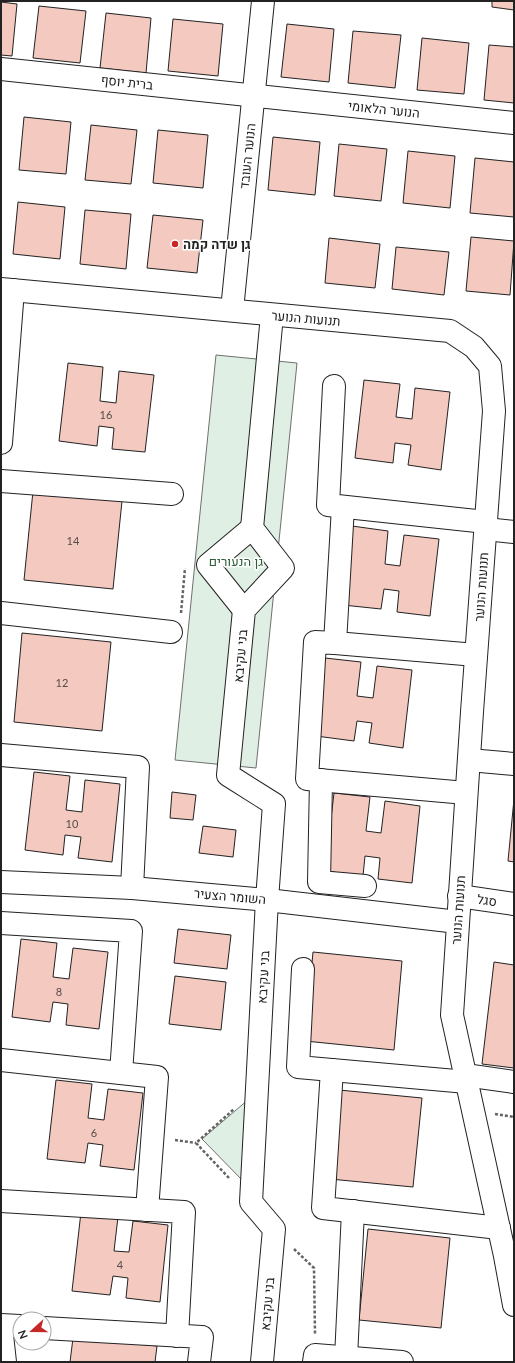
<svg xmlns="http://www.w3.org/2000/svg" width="515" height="1363" font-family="Lato,Heebo,sans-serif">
<rect width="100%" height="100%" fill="#fff"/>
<g fill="#e0efe3" stroke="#6f6f6f">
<polygon points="216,355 297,363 256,768 175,760"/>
<polygon points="249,1099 244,1182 202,1139"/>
</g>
<g fill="#f3c9c0" stroke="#222">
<polygon points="492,1 514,1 514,10 492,7"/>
<polygon points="1,2 17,4 12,56 1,55"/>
<polygon points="39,6 86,11 80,63 33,58"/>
<polygon points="106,13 151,18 146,73 100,68"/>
<polygon points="173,19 223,24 218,76 168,71"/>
<polygon points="287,24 334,29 329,82 281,77"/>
<polygon points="353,31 401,35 395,88 348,83"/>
<polygon points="422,38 469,43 464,94 417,90"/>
<polygon points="489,45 514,47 514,103 484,100"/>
<polygon points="24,117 71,122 66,174 19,170"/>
<polygon points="91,125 137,130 131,184 85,180"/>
<polygon points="158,130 208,135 203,188 153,183"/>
<polygon points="273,137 320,142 315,195 268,190"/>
<polygon points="339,144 387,149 381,201 334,196"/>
<polygon points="408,151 455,156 450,208 403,203"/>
<polygon points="475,158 514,162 514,217 470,213"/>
<polygon points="18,202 65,207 60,259 13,254"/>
<polygon points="85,210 131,214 126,269 80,264"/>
<polygon points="153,215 203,220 197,273 147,268"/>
<polygon points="471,237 514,241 510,295 466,291"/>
<polygon points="329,238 380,244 375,288 325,283"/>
<polygon points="396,247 449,252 444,295 392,289"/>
<polygon points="68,363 103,367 100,401 116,403 119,371 154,375 145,452 112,449 114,428 99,426 97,446 59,441"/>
<polygon points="364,380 400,384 396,417 412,419 415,388 450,392 441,470 408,465 411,445 395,443 393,463 355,458"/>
<polygon points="33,491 122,501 113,589 24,580"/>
<polygon points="352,526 388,531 385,564 400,566 404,535 439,539 430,616 397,612 399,591 384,589 381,609 343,605"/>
<polygon points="22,633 111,642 102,731 14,722"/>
<polygon points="325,658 361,662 357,696 373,698 377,666 412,670 403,748 369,743 372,723 357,721 354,741 316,736"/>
<polygon points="34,772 70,776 66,810 82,812 85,780 120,784 112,862 78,858 81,837 65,835 63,855 25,850"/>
<polygon points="172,792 196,795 193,820 170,818"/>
<polygon points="334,793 370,797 366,831 381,833 385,801 420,806 412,883 378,879 380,858 365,856 363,876 325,871"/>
<polygon points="514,799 514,862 508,861"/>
<polygon points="203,826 236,830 233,857 199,853"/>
<polygon points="178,929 231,935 227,969 174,963"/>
<polygon points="21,939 57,943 53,977 69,979 73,948 108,952 99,1029 66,1025 68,1004 53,1002 50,1022 12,1017"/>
<polygon points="313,952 402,961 394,1050 305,1041"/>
<polygon points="494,962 514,965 514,1068 482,1064"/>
<polygon points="175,976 226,982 221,1030 169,1024"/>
<polygon points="56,1080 92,1084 88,1118 104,1120 108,1089 143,1093 134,1170 100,1166 103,1145 88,1143 85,1163 47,1159"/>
<polygon points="339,1090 422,1098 413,1187 330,1179"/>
<polygon points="81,1212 118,1217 114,1251 129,1252 133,1221 168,1225 160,1302 126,1298 128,1278 113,1276 110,1295 72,1291"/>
<polygon points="368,1229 450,1238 441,1328 359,1320"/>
<polygon points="73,1338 157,1346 155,1362 70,1362"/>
</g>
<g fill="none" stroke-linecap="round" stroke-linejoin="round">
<g stroke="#222" stroke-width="24">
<g id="minor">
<polyline points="1,69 514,123"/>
<polyline points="1,289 450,331 474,347 490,366 494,411 472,712 452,1015 505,1256 514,1305"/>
<polyline points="232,310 263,1"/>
<polyline points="334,386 328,505 486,522"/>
<polyline points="1,443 13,290"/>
<polyline points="1,481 172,494"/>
<polyline points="343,507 335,643 476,655"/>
<polyline points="486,529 514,532"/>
<polyline points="244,610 208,565 252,528"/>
<polyline points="1,613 171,632"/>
<polyline points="335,643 315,642 307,779 466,793"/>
<polyline points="1,755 138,767 132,888"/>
<polyline points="469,760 514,764"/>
<polyline points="321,780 319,882 365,886"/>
<polyline points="1,882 132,888 267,900 458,922"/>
<polyline points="459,896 514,904"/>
<polyline points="1,923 131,931 121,1073"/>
<polyline points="303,969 298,1067 467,1082"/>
<polyline points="1,1060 157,1077 147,1210"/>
<polyline points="332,1070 323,1208 499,1228"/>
<polyline points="465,1075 514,1082"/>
<polyline points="1,1201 184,1212 177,1336"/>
<polyline points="1,1325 20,1326"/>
<polyline points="1,1326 5,1362"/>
<polyline points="44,1328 202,1337 199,1362"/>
<polyline points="346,1358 353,1211"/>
<polyline points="262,1362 274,1229 251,1202 267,900 274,804 228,775 244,610 283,568 252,528 272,315"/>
<polyline points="314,1362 315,1355 402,1362"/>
</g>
</g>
<g stroke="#646464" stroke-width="2.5" stroke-dasharray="3 2" stroke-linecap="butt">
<polyline points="181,613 185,568"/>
<polyline points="495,1114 514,1117"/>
<polyline points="175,1140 196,1143"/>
<polyline points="229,1178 196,1143 234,1109"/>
<polyline points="294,1249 314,1268 315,1334"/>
</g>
<use href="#minor" stroke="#fff" stroke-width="22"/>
</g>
<circle fill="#c62828" stroke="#fff" stroke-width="1.5" cx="175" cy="244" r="4"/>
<g text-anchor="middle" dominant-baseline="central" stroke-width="3" stroke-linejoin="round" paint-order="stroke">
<g font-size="11" fill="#564c4a">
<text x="106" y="414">16</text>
<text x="73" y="540">14</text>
<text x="62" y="682">12</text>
<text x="72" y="823">10</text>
<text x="59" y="991">8</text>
<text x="94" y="1132">6</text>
<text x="120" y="1264">4</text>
</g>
<g font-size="13" fill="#222" stroke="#fff">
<text transform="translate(127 82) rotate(6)">ברית יוסף</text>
<text transform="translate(384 109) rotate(6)">הנוער הלאומי</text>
<text transform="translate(247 156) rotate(-84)">הנוער העובד</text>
<text transform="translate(306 318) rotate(5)">תנועות הנוער</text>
<text transform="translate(481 587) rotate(-86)">תנועות הנוער</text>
<text transform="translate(240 656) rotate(-85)">בני עקיבא</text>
<text transform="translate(230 896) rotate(5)">השומר הצעיר</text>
<text transform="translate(487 900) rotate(8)">סגל</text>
<text transform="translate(458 910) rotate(-86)">תנועות הנוער</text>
<text transform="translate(263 977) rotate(-87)">בני עקיבא</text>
<text transform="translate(267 1304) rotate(-85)">בני עקיבא</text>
</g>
<g font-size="13" font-weight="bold" fill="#222" stroke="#fff" text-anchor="start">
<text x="183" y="244">גן שדה קמה</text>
</g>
<g font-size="13" fill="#2f5e38" stroke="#fff">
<text x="236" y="561">גן הנעורים</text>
</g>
</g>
<rect width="515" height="1363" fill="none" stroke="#222222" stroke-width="4"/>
<g transform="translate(32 1331) rotate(249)"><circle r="19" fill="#ffffff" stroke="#a7a7a7"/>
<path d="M0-3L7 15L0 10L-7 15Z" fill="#c62828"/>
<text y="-6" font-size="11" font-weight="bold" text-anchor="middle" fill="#222222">N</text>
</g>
</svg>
